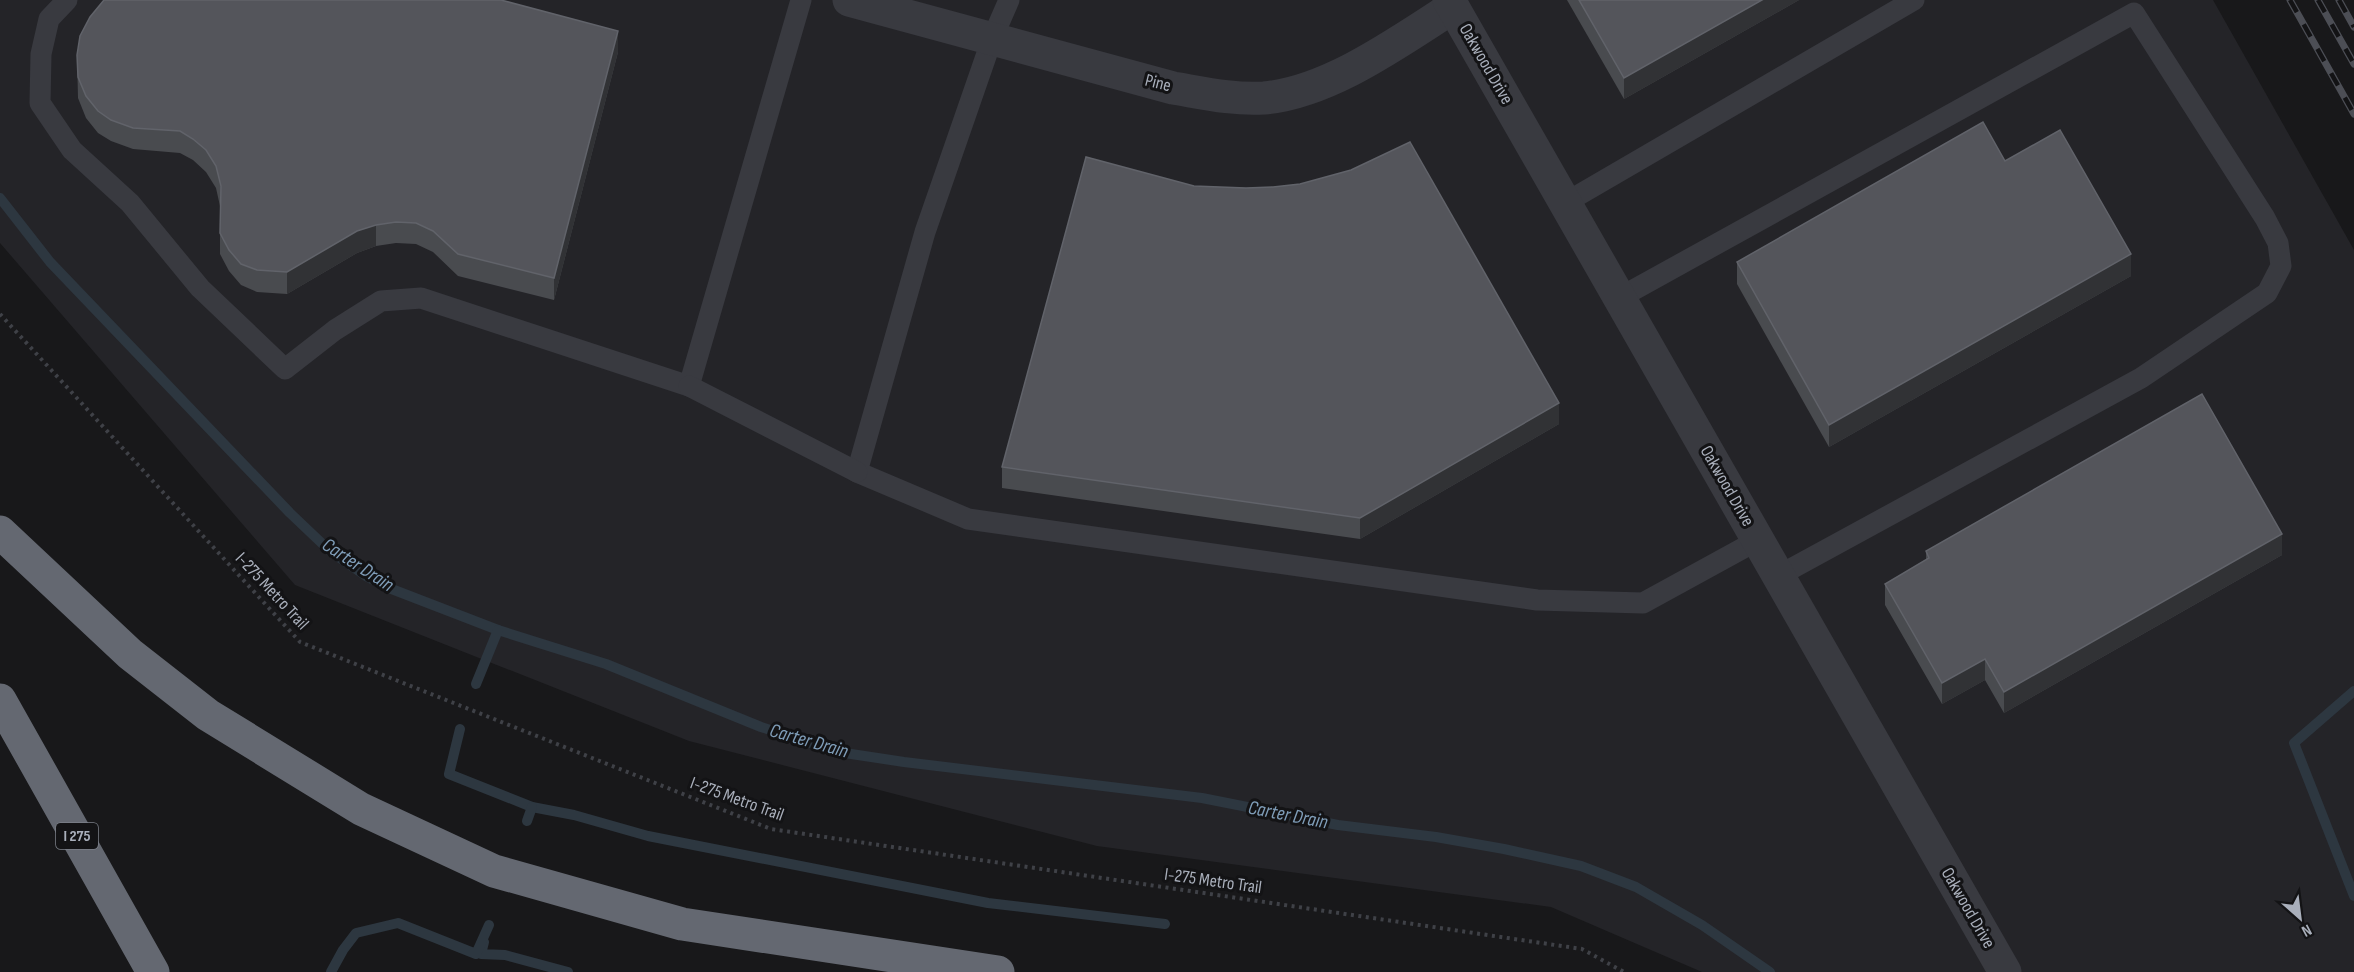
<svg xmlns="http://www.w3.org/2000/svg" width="2354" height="972" font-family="'Sofia Sans Condensed',sans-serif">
<rect width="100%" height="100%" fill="#18181a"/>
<polygon fill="#242428" points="0,0 2213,0 2354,250 2354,972 1702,972 1551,907 1097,846 689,741 295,585 0,243"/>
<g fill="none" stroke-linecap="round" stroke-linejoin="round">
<g stroke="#2d3740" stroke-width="10">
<polyline points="0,198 50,262 290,513 331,552 366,576 389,588 498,630 606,664 761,727 838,752 904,762 1202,798 1338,825 1436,837 1504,849 1581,866 1636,887 1702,925 1770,972"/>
<polyline points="476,684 498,630"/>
<polyline points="2354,691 2294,743 2354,896"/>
<polyline points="460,729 449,774 532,807 574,815 648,836 988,903 1165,924"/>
<polyline points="527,821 532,807"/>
<polyline points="484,942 481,954 505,955 568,972"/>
<polyline points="331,972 343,950 356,933 398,923 476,954 489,925"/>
</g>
<polyline stroke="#3f4147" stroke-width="4" stroke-dasharray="3 4.5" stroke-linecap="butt" points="0,314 300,642 771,829 1582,949 1624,972"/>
<g stroke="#393a40" stroke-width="21">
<polyline points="67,0 49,19 41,54 40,103 72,150 130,203 200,288 285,369 335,330 381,301 421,298 689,386 801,0"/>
<polyline points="1009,0 992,39 925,232 857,472 968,519 1537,600 1643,603 1758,540"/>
<polyline points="1565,203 1914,0"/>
<polyline points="1619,298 2134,13 2265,218 2278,243 2281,266 2267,293 2141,378 1778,576"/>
<polyline points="689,386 857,472"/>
</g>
<g stroke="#393a40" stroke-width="33">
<path d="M849,0L1173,88C1203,93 1234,100 1264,98C1330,92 1398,42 1453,7"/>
<polyline points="1449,0 2005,972"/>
</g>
<g stroke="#646871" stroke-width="33">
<polyline points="0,532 130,654 208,715 361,809 494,871 682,924 998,972"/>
<polyline points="0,700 153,972"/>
</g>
<g stroke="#4c4e55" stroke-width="7">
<g id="rail">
<polyline points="2290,0 2354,114"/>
<polyline points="2318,0 2354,64"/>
<polyline points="2339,0 2354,27"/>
</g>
</g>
<use href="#rail" stroke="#131315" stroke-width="4.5" stroke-dasharray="14" stroke-linecap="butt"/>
</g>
<g fill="#494b4f">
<polygon points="1567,0 1799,0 1624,99"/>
<polygon points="618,52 554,300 458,276 433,252 416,244 396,243 376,246 357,253 287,294 257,292 241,285 229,271 220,254 220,206 216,188 206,172 193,160 180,153 133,149 111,141 98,133 86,118 78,98 77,55"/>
<polygon points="2005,161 2131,276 1829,447 1737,284 1737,262"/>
<polygon points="1194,186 1246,188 1273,187 1559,424 1360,539 1002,488 1002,467"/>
<polygon points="1926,551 2282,555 2004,713 1985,680 1942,704 1885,605 1885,584 1926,560"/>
</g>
<g fill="#313235">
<polygon points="1762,0 1799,0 1624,99 1624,78"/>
<polygon points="618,31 618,52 554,300 554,278"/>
<polygon points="376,225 376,246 357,253 287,294 287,272 357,231"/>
<polygon points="2131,254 2131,276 1829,447 1829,425"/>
<polygon points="1559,403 1559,424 1360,539 1360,518"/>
<polygon points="2282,534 2282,555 2004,713 2004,692"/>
<polygon points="1985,659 1985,680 1942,704 1942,683"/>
</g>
<g fill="#54555b" stroke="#61636a" stroke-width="1.5">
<polygon points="104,0 501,0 618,31 554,278 458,254 433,231 416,223 396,222 376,225 357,231 287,272 257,270 241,264 229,250 220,233 221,186 216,166 206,150 193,139 180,131 133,128 111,120 98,111 86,96 78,77 77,55 80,36 90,17"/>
<polygon points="1579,0 1762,0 1624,78"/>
<polygon points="1983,122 2005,161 2060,130 2131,254 1829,425 1737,262"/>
<polygon points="1410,142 1559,403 1360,518 1002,467 1086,157 1194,186 1246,188 1273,187 1300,184 1351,170"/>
<polygon points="2202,394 2282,534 2004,692 1985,659 1942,683 1885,584 1929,558 1926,551"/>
</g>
<g text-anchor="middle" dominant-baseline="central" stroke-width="6" stroke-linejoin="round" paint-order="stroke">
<rect fill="#131315" stroke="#7c8089" stroke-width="1.5" x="56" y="823" width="42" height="26" rx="4.5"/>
<g font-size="16" font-weight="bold" fill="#a9afbb">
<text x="77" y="836">I 275</text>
</g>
<g font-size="18" fill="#a9afbb" stroke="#131315">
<text transform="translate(1486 64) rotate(60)">Oakwood Drive</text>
<text transform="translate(1158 83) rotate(14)">Pine</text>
<text transform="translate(1727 486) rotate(60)">Oakwood Drive</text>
<text transform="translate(272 591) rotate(47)">I-275 Metro Trail</text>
<text transform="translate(737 799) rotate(20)">I-275 Metro Trail</text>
<text transform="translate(1213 881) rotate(8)">I-275 Metro Trail</text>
<text transform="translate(1968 908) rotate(60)">Oakwood Drive</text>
</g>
<g font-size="20" font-style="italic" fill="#7f9db8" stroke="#131315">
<text transform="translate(358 565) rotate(33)">Carter Drain</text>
<text transform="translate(809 741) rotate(16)">Carter Drain</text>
<text transform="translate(1288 815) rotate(11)">Carter Drain</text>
</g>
</g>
<g transform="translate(2300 918) rotate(152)" stroke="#131315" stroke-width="4.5" paint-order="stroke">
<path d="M0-4.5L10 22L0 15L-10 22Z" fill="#a9afbb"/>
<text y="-9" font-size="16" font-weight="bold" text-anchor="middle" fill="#a9afbb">N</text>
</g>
</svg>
